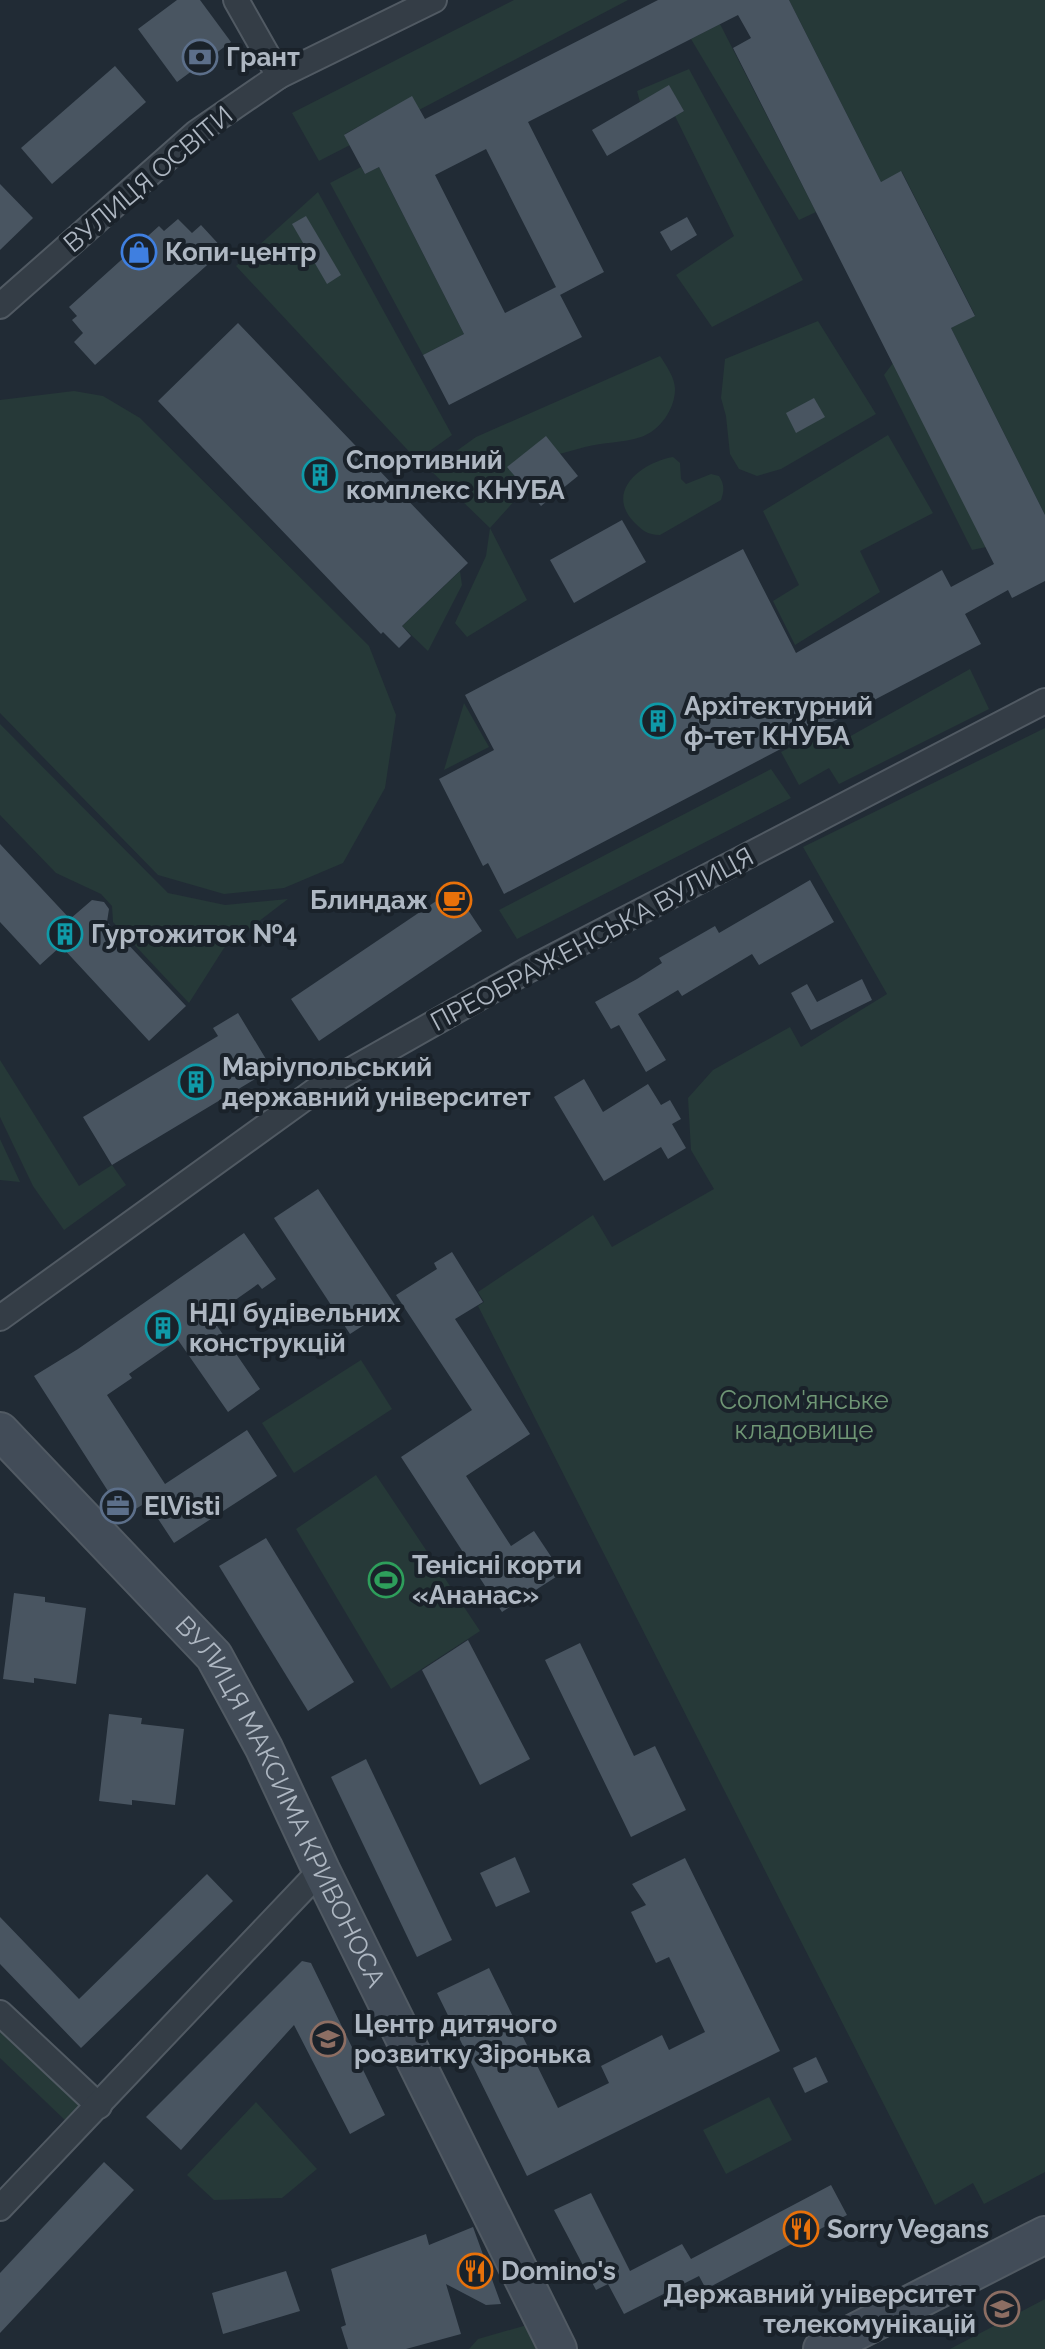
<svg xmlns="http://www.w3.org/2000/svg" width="1045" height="2349" font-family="Raleway,sans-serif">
<rect width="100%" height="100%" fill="#212b35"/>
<g fill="#263938">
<polygon points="514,0 628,0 419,110 412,97 345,134 350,145 319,161 292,113"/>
<polygon points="789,0 1045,0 1045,515 951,328 975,315 902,172 881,182"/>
<polygon points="720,24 816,212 799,220 691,39"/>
<polygon points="689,69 803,280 712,327 676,275 734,236 675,116 684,111 669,86 640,102 637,91"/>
<polygon points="361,167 365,174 379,167 464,334 423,355 330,183"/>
<polygon points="318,192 452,435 417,460 236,266"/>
<polygon points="818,321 876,414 781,469 757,476 739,469 730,454 726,416 721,398 725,359"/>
<path d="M660,356C666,365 675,378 675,389C675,410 659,431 641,437C623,443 603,442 585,447C559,454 534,461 507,467L526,488L490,528L527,600L467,637L455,623L486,556L490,528L430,470L476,437Z"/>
<polygon points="893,363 986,547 972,550 884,375"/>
<polygon points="74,391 103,396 140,418 369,646 396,715 385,788 343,863 284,888 224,894 158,875 0,713 0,400"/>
<polygon points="888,435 933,513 860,551 880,592 795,645 773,601 799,585 763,511"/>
<path d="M673,457L680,463L681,479L686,484L711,474L719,476C725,485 724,491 721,500L660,535C647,535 642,530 633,521C605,490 643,462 673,457Z"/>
<polygon points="460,571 462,585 428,651 402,626"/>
<polygon points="970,669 989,709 839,784 829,768 799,785 781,752 831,727 840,742"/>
<polygon points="464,703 489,747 444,770"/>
<polygon points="0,724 168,893 225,905 288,899 224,948 189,1003 113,922 112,906 101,894 56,873 0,815"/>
<polygon points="1045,728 1045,2172 984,2204 973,2183 935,2205 478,1306 484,1302 478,1292 593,1215 612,1247 714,1189 691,1150 688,1098 713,1070 790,1027 801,1047 887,994 803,847"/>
<polygon points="771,769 791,798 517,939 499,910"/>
<polygon points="0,1060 79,1186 112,1165 126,1185 64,1230 33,1186 0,1117"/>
<polygon points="0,1139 20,1182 0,1180"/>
<polygon points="361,1360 392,1409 294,1473 262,1423"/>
<polygon points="376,1475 480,1631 391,1689 296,1529"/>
<polygon points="0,2024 84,2103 67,2122 0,2058"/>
<polygon points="769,2097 792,2140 726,2174 703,2130"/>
<polygon points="256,2102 317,2169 282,2198 214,2200 187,2175"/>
<polygon points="1045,2299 1045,2349 950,2349"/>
<polygon points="527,2325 538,2349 469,2349 478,2339"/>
</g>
<g fill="#495561">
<polygon points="177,0 200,0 231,42 177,82 138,29"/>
<polygon points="658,0 789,0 881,182 901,171 975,316 951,328 1045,515 1045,581 1012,598 1008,590 965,614 981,644 504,894 488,863 483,866 439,779 494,750 465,695 743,549 796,653 942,570 951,587 994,564 733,48 751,38 738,15 528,122 604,272 560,295 486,149 435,175 505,313 556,287 582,337 449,405 423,355 464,334 379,167 365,174 344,135 412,96 425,119"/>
<polygon points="115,66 146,102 52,184 21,148"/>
<polygon points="669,85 684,111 607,156 592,130"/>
<polygon points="0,184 33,218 0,250"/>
<polygon points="306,216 341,275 327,284 292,224"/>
<polygon points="687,217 697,235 671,251 660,232"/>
<polygon points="178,219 192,233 201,225 224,250 95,365 74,342 83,333 72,320 77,316 69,307 159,226 164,231"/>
<polygon points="238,323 468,563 402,626 411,636 399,648 383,632 381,634 158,401"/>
<polygon points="814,398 825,417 796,433 786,413"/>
<polygon points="546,436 578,476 541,506 507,467"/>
<polygon points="622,520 646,562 574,603 550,560"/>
<polygon points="0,844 70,919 92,900 104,902 109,909 107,922 186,1006 149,1041 61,946 40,965 0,922"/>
<polygon points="810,880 834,922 759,965 752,954 682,996 678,990 638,1014 666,1060 646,1072 619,1025 611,1029 595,1002 637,979 662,963 659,958 715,926 719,933"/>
<polygon points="454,889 482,931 319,1041 291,999"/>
<polygon points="862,979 872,1000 811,1030 791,993 807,984 817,1002"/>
<polygon points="238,1013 272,1069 112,1165 83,1117 218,1036 213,1028"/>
<polygon points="584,1079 603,1112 648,1084 661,1105 670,1100 681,1119 672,1124 686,1148 668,1159 661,1147 604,1181 554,1097"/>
<polygon points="318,1189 395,1305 350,1334 274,1218"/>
<polygon points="244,1233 276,1279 262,1289 258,1284 211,1317 260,1389 228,1412 178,1340 129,1374 132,1378 107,1395 165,1484 247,1430 277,1476 174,1543 147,1502 124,1516 34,1376 78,1349"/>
<polygon points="452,1252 483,1302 455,1319 530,1434 466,1476 511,1546 534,1531 562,1573 502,1612 401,1457 472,1410 396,1295 437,1269 434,1263"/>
<polygon points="266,1538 354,1682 308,1711 219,1566"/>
<polygon points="14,1593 45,1597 45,1602 86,1608 76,1684 34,1678 34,1683 3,1679"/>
<polygon points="468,1640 530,1759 480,1785 422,1670"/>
<polygon points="580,1643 634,1756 655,1746 686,1810 631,1837 545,1660"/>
<polygon points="109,1714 142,1718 141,1724 184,1729 175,1805 132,1800 132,1805 99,1801"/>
<polygon points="366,1759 452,1940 417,1957 331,1777"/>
<polygon points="515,1857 530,1892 496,1907 480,1873"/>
<polygon points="685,1858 780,2051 527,2176 437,1993 489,1968 558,2108 609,2083 601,2066 662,2035 669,2050 705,2032 669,1957 656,1963 631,1912 646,1905 632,1884"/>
<polygon points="207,1874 233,1901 81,2048 0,1964 0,1917 79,1999"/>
<polygon points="302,1961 311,1963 385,2115 350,2134 294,2025 181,2150 146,2117"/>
<polygon points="816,2057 828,2082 805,2093 793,2068"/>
<polygon points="104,2162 134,2190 0,2333 0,2273"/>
<polygon points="831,2185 847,2215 706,2289 699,2276 624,2314 608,2284 596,2290 554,2210 591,2193 630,2271 682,2244 691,2259"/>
<polygon points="473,2227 501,2304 486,2305 446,2284 461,2334 406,2349 348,2349 341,2327 346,2325 331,2269 426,2234 429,2245"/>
<polygon points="286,2271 300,2311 223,2334 212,2293"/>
</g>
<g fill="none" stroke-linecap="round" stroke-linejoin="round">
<g stroke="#515a63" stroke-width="28">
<g id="street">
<polyline points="236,0 279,76"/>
<polyline points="0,306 196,133 279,76 434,0"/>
<polyline points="0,1318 316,1090 526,971 1045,701"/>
<polyline points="0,2013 99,2106"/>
<polyline points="0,2208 321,1870"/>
</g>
</g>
<g stroke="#515a63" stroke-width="40">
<g id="secondary">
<path id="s1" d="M0,1431L214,1656L264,1748L321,1870L558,2349"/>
<polyline points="822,2349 1045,2235"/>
</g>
</g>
<use href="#street" stroke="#343d46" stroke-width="24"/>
<use href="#secondary" stroke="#424c58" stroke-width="36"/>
</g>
<defs>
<g id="bank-ring" transform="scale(1.8)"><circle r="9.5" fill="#1a222a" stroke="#5c6f8a" stroke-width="1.5"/><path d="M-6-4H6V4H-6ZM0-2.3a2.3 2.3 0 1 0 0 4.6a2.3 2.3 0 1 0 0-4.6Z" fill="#5c6f8a"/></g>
<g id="shop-ring" transform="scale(1.8)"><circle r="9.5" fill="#1a222a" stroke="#3f7fe0" stroke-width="1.5"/><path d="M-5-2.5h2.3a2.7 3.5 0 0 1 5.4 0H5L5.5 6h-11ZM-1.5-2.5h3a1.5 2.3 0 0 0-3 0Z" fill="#3f7fe0"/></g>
<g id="building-ring" transform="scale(1.8)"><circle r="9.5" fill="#1a222a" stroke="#0f9aa8" stroke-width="1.5"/><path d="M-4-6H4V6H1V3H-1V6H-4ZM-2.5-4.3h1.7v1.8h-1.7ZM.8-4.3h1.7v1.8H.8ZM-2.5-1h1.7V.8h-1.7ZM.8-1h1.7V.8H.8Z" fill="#0f9aa8"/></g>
<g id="cafe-ring" transform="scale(1.8)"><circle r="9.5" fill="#1a222a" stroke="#e8710a" stroke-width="1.5"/><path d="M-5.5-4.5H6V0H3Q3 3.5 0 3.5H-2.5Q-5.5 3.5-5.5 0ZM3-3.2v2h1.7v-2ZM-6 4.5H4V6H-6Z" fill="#e8710a"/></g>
<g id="office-ring" transform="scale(1.8)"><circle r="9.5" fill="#1a222a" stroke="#5c6f8a" stroke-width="1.5"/><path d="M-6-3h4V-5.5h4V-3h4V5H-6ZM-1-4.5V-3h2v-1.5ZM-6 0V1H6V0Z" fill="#5c6f8a"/></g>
<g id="stadium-ring" transform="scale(1.8)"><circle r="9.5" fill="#1a222a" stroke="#2e9e5b" stroke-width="1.5"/><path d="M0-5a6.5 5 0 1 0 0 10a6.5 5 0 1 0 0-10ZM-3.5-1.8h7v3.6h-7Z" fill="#2e9e5b"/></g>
<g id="school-ring" transform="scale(1.8)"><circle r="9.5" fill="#1a222a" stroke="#8d6e63" stroke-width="1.5"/><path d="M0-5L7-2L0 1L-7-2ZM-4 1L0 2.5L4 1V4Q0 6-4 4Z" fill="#8d6e63"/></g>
<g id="restaurant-ring" transform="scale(1.8)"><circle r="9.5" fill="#1a222a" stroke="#e8710a" stroke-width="1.5"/><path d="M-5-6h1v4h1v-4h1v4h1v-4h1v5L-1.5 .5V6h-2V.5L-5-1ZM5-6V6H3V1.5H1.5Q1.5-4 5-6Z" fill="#e8710a"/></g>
<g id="university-ring" transform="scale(1.8)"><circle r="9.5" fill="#1a222a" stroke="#8d6e63" stroke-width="1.5"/><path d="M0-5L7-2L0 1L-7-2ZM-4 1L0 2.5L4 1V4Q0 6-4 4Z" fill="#8d6e63"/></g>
</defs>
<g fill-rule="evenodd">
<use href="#bank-ring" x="200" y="57"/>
<use href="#shop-ring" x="139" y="252"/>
<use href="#building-ring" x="320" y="475"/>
<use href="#building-ring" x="658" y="721"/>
<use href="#cafe-ring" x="454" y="900"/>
<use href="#building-ring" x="65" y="934"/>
<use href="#building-ring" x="196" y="1082"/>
<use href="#building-ring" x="163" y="1328"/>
<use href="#office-ring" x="118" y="1506"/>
<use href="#stadium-ring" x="386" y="1580"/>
<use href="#school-ring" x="328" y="2039"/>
<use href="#restaurant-ring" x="801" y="2229"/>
<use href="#restaurant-ring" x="475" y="2271"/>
<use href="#university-ring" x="1002" y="2309"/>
</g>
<g text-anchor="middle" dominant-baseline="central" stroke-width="8" stroke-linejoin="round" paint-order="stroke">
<g font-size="26" font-weight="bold" fill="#aeb7c2" stroke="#1a222a" text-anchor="start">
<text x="226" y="57">Грант</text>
<text x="165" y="252">Копи-центр</text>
<text x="346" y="460">Спортивний<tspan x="346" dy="30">комплекс КНУБА</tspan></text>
<text x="684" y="706">Архітектурний<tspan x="684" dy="30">ф-тет КНУБА</tspan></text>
<text x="428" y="900" text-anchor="end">Блиндаж</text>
<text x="91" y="934">Гуртожиток №4</text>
<text x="222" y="1067">Маріупольський<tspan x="222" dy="30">державний університет</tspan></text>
<text x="189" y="1313">НДІ будівельних<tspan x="189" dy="30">конструкцій</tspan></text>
<text x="144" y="1506">ElVisti</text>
<text x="412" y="1565">Тенісні корти<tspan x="412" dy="30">«Ананас»</tspan></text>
<text x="354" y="2024">Центр дитячого<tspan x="354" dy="30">розвитку Зіронька</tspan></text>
<text x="827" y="2229">Sorry Vegans</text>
<text x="501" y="2271">Domino's</text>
<text x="976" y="2294" text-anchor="end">Державний університет<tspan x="976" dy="30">телекомунікацій</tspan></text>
</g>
<g font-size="26" fill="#aeb7c2" stroke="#1a222a">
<text transform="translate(148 179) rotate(-40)">ВУЛИЦЯ ОСВІТИ</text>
<text transform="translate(592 939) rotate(-28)">ПРЕОБРАЖЕНСЬКА ВУЛИЦЯ</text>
<text stroke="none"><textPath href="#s1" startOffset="470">ВУЛИЦЯ МАКСИМА КРИВОНОСА</textPath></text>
</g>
<g font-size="26" fill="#6f9675" stroke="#1a222a">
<text x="804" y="1400">Солом'янське<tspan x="804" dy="30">кладовище</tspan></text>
</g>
</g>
</svg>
